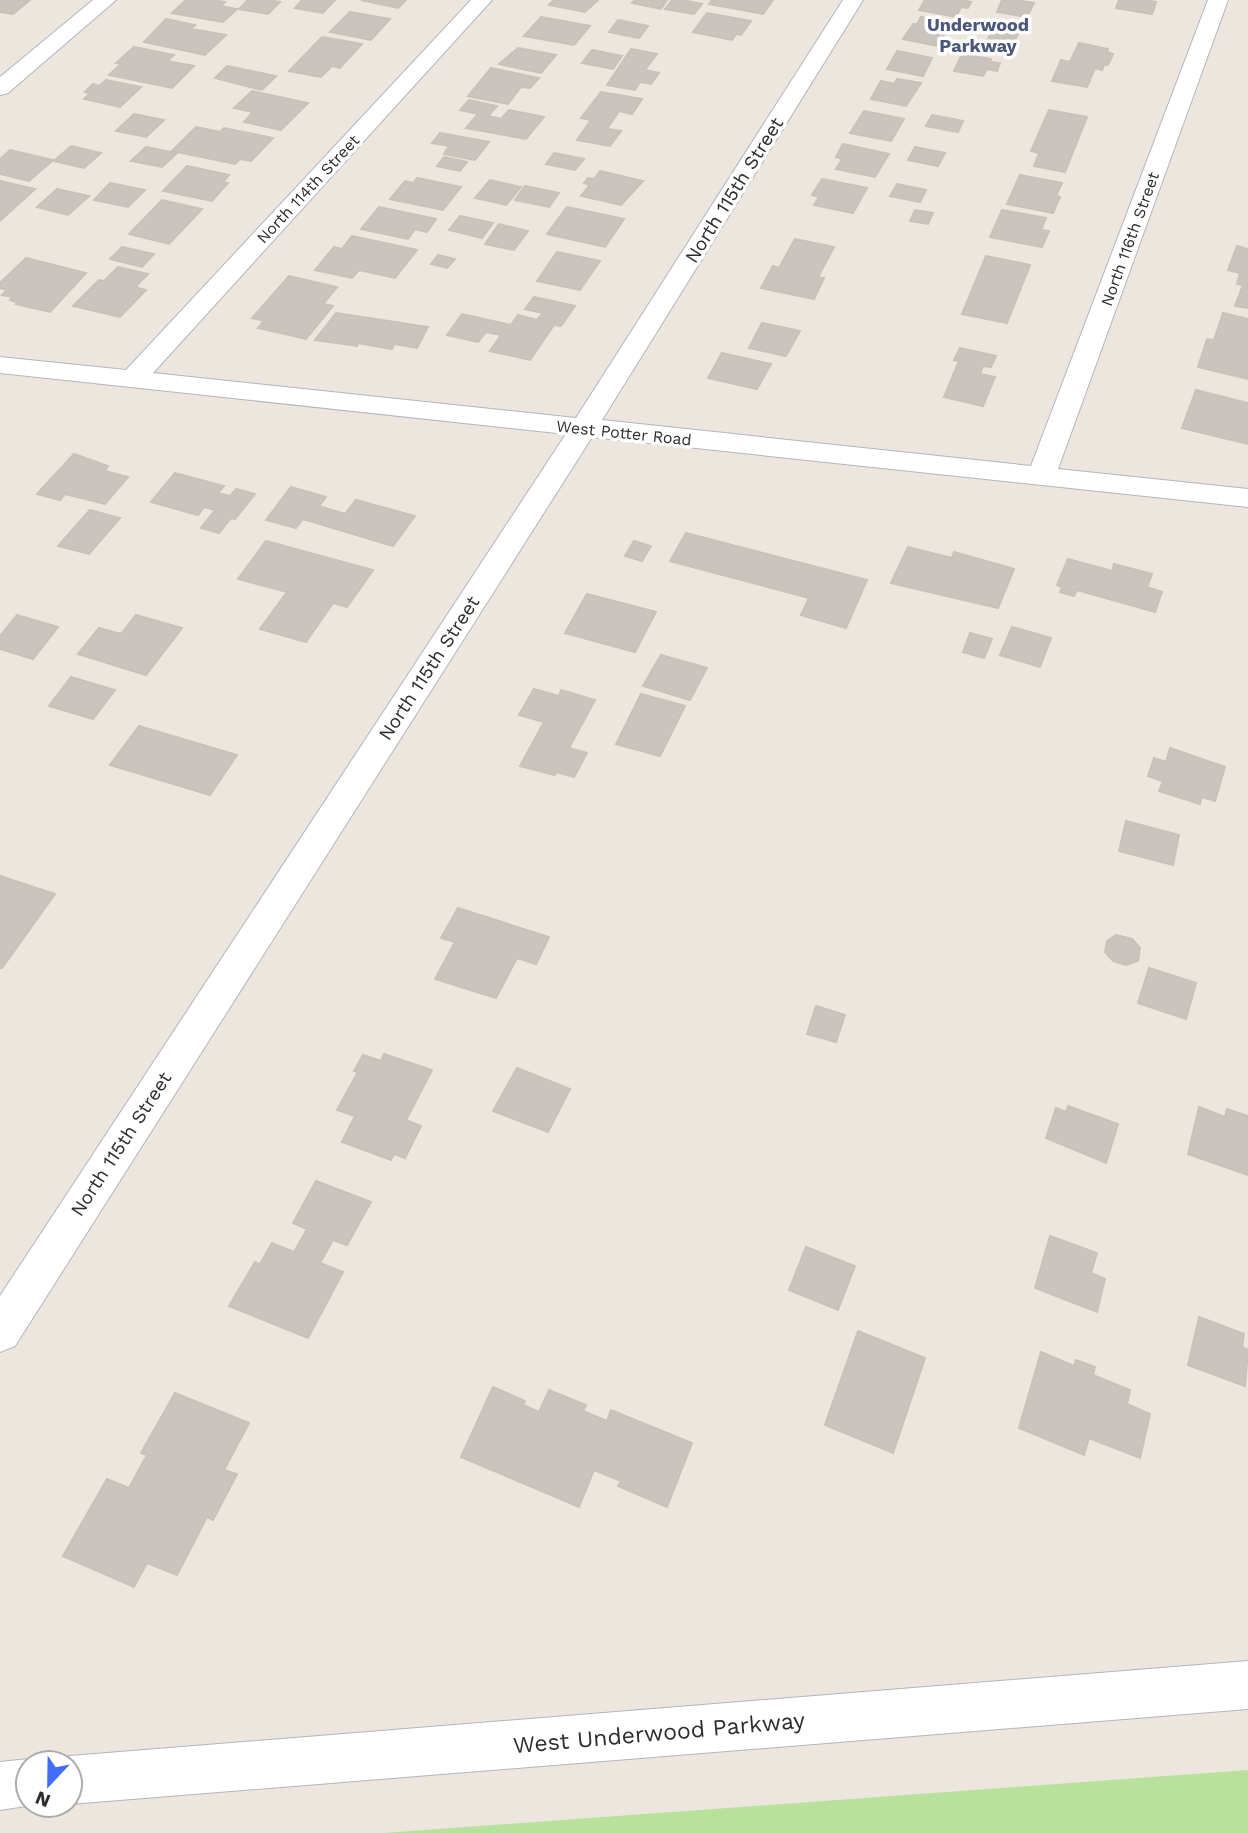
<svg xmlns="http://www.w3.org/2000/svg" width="1248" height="1833" font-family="'Work Sans',sans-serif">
<rect width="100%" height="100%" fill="#ede6de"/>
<polygon fill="#b8e29c" points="1248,1770 1248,1833 383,1833"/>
<g fill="#c9c4bd" stroke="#c9c2b8" stroke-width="2">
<polygon points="0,0 30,0 13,14 0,12"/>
<polygon points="186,0 213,0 225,2 221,6 237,9 223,22 172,13"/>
<polygon points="248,0 267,0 280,2 268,14 239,9"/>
<polygon points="302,0 335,0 323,13 295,8"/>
<polygon points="361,0 406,0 398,8"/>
<polygon points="554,0 598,0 585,12 549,5"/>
<polygon points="635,0 667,0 661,9 632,3"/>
<polygon points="672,0 682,0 702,4 694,14 665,9"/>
<polygon points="712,0 773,0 763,14 709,4"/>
<polygon points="925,0 962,0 971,2 968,8 961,7 956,17 919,10"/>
<polygon points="1002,0 1017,0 1034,3 1027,17 997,12"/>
<polygon points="1119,0 1146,0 1156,2 1152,14 1116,8"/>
<polygon points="350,12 390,19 371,40 330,32"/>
<polygon points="707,13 751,21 741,35 736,34 732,40 693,32"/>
<polygon points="541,17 590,26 574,45 524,36"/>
<polygon points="921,17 951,22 938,46 903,39 913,24 917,24"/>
<polygon points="166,19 195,25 191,29 226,35 205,55 144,42"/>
<polygon points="618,20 648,26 639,38 609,32"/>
<polygon points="994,27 1019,32 1012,47 986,43"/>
<polygon points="322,37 362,44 340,68 332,66 321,77 289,71"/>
<polygon points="1079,43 1108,49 1107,52 1113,54 1108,65 1104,65 1102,70 1095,68 1087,87 1052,81 1061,60 1070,62"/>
<polygon points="134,47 174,55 167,61 194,66 172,88 109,75 121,64 116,63"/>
<polygon points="518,48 556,55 541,73 499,64"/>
<polygon points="631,49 657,54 645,70 659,73 651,84 640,82 635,90 607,85"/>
<polygon points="592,50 622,56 613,69 582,63"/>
<polygon points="897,51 932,58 923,76 887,69"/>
<polygon points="962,54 991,59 990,62 1000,63 997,71 987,69 983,76 954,71"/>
<polygon points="227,66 276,76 262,90 215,78"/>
<polygon points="491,68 539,78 530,88 521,87 508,104 468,96"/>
<polygon points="897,79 921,83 906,106 871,99 881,81 894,84"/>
<polygon points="106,80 141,87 120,107 84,99 90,93 85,92 93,84 99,86"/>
<polygon points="252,91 308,103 281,130 244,122 253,112 234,108"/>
<polygon points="601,92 642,99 632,114 619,111 607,129 621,131 610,146 577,140 591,120 581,118"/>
<polygon points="469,100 497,106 488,116 501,119 509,110 544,117 526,139 466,128 478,114 460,110"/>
<polygon points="1049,110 1087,117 1065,172 1034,166 1039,153 1031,151"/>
<polygon points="864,111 904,119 891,141 850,133"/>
<polygon points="134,114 164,120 146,137 116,131"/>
<polygon points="932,115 963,121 958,132 926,126"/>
<polygon points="196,127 220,132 224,128 273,138 251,161 240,159 235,164 172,151"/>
<polygon points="440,133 489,142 475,160 444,154 449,146 432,143"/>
<polygon points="843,144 889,154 875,177 836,169 842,159 836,157"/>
<polygon points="71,146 101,153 84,168 54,161"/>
<polygon points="146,147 177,153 162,167 131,161"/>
<polygon points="915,147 945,153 938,166 908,160"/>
<polygon points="10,150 53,160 29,181 0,174 0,159"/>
<polygon points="554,153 584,159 575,170 546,164"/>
<polygon points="444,157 467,162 460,171 437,166"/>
<polygon points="187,166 229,175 223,182 228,183 212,201 163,191"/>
<polygon points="600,171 643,181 621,205 581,196 590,185 584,183 588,178 594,179"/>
<polygon points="1020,175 1062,183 1056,196 1060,197 1053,213 1007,204"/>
<polygon points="417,178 461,187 443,210 390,199 405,181 413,183"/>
<polygon points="822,179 867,188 853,213 814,205 819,197 812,195"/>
<polygon points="490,180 521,187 506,205 475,198"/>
<polygon points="0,181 35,189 0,221"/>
<polygon points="110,183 145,190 128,207 94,200"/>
<polygon points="897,184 926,190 920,202 890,196"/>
<polygon points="525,186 559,193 549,207 515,200"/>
<polygon points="57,189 89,196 68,215 37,207"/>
<polygon points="162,200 202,209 169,244 129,234"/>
<polygon points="379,207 436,219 427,232 415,229 408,239 361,229"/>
<polygon points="567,207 624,219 605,247 547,234"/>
<polygon points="915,210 933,213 928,224 910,221"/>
<polygon points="1002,210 1046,218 1041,230 1049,231 1042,247 990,237"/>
<polygon points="460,216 493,223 482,238 449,230"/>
<polygon points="499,224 528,231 514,250 485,244"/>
<polygon points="352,236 417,250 395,278 359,270 352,278 315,270 334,247 342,249"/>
<polygon points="795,239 834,247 818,277 824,278 814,299 761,288 773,266 779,268"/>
<polygon points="1237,246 1248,249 1248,308 1235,306 1243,285 1237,284 1240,273 1228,270"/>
<polygon points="122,247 154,254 142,267 110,259"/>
<polygon points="557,252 600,261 580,290 537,281"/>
<polygon points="438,255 455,259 447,268 431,264"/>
<polygon points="986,256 1030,265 1007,323 962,314"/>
<polygon points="26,258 86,273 50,312 16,304 17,302 10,300 13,297 2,295 7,290 0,288 0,283"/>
<polygon points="118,267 148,274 135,287 146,290 120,317 73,306 99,280 104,281"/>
<polygon points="289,276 337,287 323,304 333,306 306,339 258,328 264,321 252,318"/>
<polygon points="534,297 575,306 561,326 554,325 530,360 490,351 501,335 486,332 478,342 447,335 462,314 511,325 518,315 537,320 543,313 525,309"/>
<polygon points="336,313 428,327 417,348 394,344 392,349 358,343 357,346 315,340"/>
<polygon points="1223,313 1248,319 1248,379 1198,367 1207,339 1214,340"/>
<polygon points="762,323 800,331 786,356 749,348"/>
<polygon points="960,348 996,356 991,367 983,366 980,374 995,377 983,406 944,397 959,361 954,360"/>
<polygon points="722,353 771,364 757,389 708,378"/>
<polygon points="1196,390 1248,403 1248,444 1182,428"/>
<polygon points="74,454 108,466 105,471 128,477 105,504 65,494 60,500 37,494"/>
<polygon points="175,473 224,486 218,493 230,496 236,489 255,494 235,519 231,518 219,533 201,528 215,510 204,507 198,515 151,502"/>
<polygon points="291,487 326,497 319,506 345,514 356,500 415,516 393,546 303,519 296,528 266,520"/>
<polygon points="90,510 120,518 89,554 58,546"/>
<polygon points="686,533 867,580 846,628 801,615 809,598 670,561"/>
<polygon points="266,541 373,570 347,607 333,603 306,642 260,629 287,592 238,579"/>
<polygon points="634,541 651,546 642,561 625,556"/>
<polygon points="908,547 952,558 954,552 1014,569 998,608 891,583"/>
<polygon points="1068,559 1112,571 1114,564 1152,574 1147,587 1162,592 1155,612 1077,590 1074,596 1060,592 1062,587 1057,585"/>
<polygon points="587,594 656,612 635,652 565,633"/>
<polygon points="17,615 58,627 33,659 0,649 0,636"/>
<polygon points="136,615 182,628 146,675 78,654 99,628 121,634"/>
<polygon points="1012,627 1051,638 1040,667 1000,655"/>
<polygon points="970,633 992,639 984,658 963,652"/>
<polygon points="661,655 707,668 690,700 643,686"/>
<polygon points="71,677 115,690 93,719 49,706"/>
<polygon points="534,689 559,696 561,690 595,700 569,748 587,753 574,777 556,772 555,775 520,766 544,722 519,715"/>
<polygon points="641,694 685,706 660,756 616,744"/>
<polygon points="139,726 237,755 210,795 110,765"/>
<polygon points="1170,748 1225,767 1215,801 1202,797 1200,804 1159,791 1163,781 1148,776 1154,758 1166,762"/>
<polygon points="1126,821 1179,835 1173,865 1119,851"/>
<polygon points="0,876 55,894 2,968 0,968"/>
<polygon points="458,908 549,937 536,964 517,958 496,998 435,979 455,942 441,938"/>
<polygon points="1116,935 1132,939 1140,948 1138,961 1126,965 1113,961 1105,952 1107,941"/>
<polygon points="1149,968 1196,983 1186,1019 1138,1003"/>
<polygon points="816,1006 845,1015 836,1042 807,1034"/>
<polygon points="384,1054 432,1070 406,1120 421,1126 405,1158 394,1154 391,1160 342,1142 355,1116 337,1110 358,1072 354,1071 363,1055 381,1061"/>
<polygon points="517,1068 570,1089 548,1132 493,1111"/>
<polygon points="1068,1106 1118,1124 1106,1163 1046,1138 1056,1108 1066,1112"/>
<polygon points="1199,1107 1225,1117 1227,1109 1248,1116 1248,1175 1188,1154"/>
<polygon points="316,1181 371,1202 347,1245 333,1240 320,1263 343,1272 308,1338 229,1306 255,1262 260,1264 272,1243 294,1252 307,1229 293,1223"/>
<polygon points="1050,1236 1097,1253 1091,1273 1105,1279 1097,1312 1035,1288"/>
<polygon points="806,1247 855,1266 838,1310 789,1290"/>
<polygon points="1199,1317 1244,1334 1242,1347 1248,1350 1245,1386 1188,1365"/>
<polygon points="858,1331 925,1358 893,1453 825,1425"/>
<polygon points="1041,1352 1074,1366 1076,1360 1095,1367 1093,1375 1130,1390 1127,1404 1150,1414 1140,1458 1089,1438 1084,1455 1019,1428"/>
<polygon points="493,1387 525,1401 523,1405 539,1412 549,1390 586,1405 583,1411 607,1421 611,1410 692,1443 667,1507 618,1486 621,1481 594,1470 579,1507 461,1457"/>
<polygon points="175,1393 249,1423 224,1470 237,1474 213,1520 207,1517 177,1575 147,1563 134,1587 63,1556 107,1479 129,1488 147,1455 141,1453"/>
</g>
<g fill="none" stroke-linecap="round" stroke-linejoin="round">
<g stroke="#b2b5bf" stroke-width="2">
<g id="minor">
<polygon points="93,0 116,0 8,93 0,95 0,77"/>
<polygon points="471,0 492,0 153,373 576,418 843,0 863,0 602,420 1031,466 1208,0 1228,0 1058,469 1248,489 1248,507 592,437 15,1346 0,1352 0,1296 566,434 0,373 0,357 126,370"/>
<polygon points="1248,1661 1248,1709 70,1804 70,1763 53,1763 70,1756"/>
<polygon points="28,1759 38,1763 28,1763 28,1805 33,1805 0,1810 0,1762"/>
</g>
</g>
<use href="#minor" fill="#fff" fill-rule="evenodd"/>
</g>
<g text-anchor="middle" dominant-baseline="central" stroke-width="7" stroke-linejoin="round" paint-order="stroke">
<g font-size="16" fill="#2c2c2c" stroke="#fff">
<text transform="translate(308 189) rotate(-47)">North 114th Street</text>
<text transform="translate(1130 239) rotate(-70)">North 116th Street</text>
<text transform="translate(624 433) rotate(6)">West Potter Road</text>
</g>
<g font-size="18" font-weight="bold" fill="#4c577c" stroke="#fff">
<text x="978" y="24">Underwood<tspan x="978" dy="21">Parkway</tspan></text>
</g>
<g font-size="19" fill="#2c2c2c" stroke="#fff">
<text transform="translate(734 190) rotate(-58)">North 115th Street</text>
<text transform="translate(429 668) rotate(-57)">North 115th Street</text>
<text transform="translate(121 1144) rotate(-57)">North 115th Street</text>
</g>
<g font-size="23" fill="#2c2c2c" stroke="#fff">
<text transform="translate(659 1733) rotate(-5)">West Underwood Parkway</text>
</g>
</g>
<g transform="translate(49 1784) rotate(202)"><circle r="33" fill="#ffffff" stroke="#ababab" stroke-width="2"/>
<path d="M0-5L12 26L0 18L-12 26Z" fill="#426df6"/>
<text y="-10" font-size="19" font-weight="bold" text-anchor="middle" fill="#2c2c2c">N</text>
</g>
</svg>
